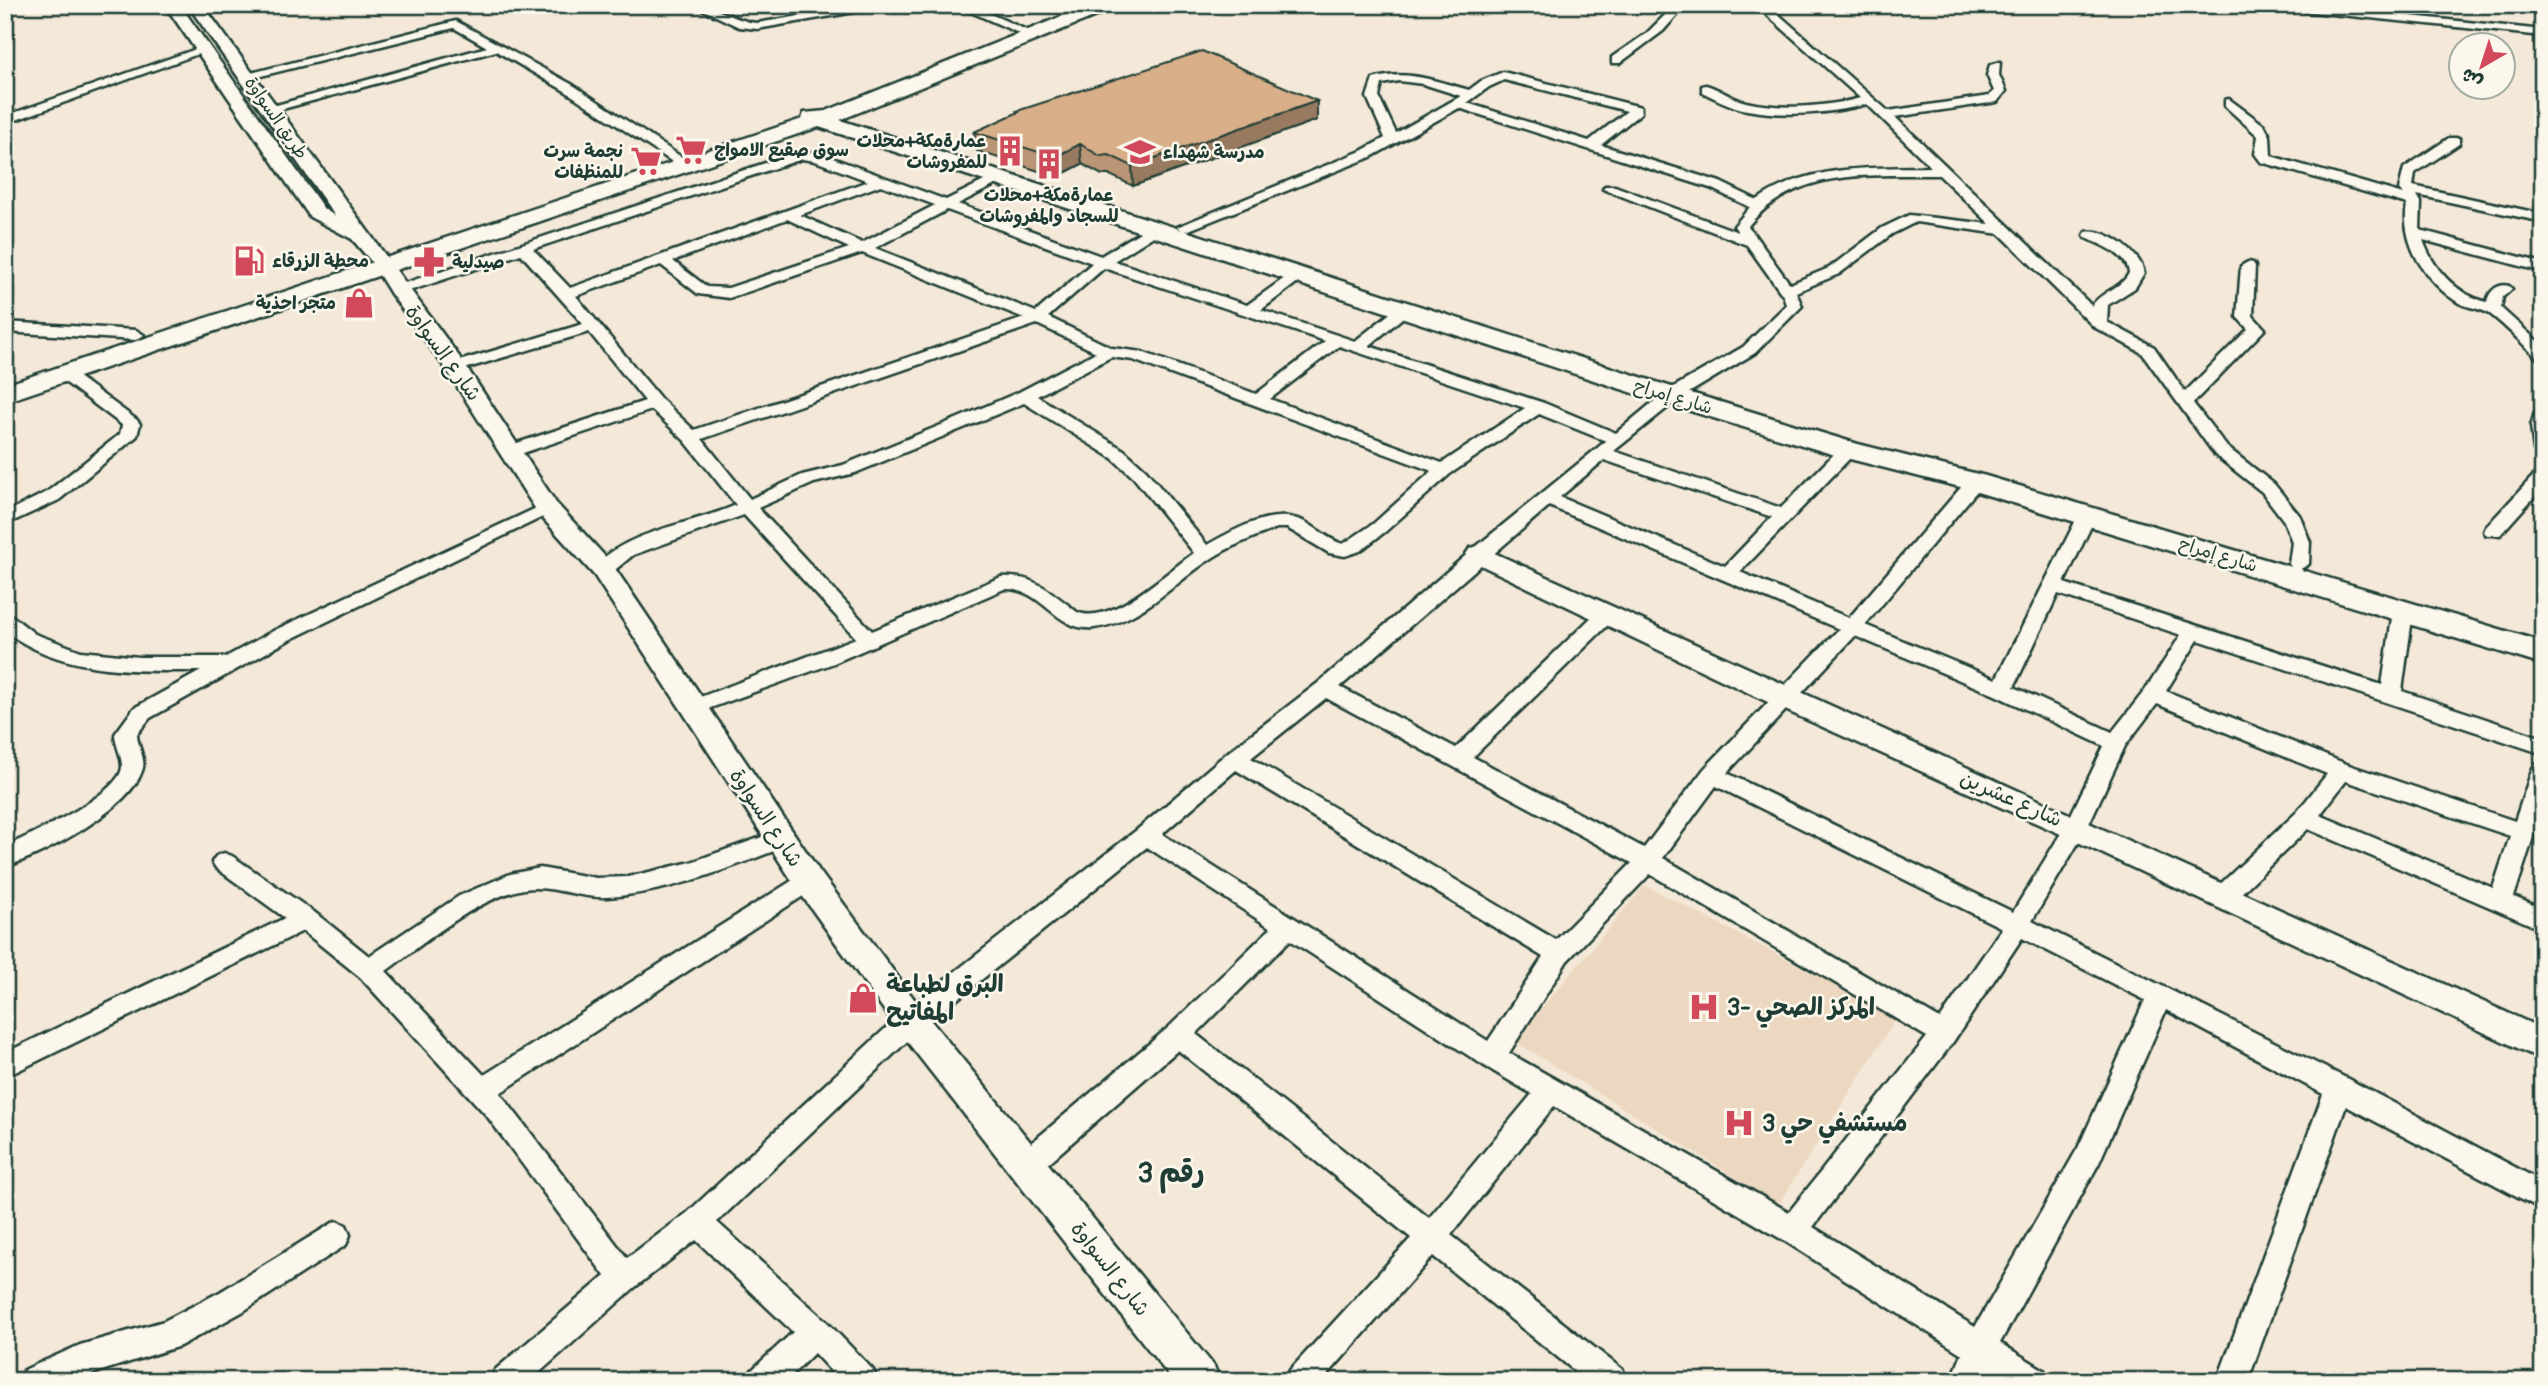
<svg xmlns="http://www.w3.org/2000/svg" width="2548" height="1386" font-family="Pangolin,'Playpen Sans Arabic',sans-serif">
<rect width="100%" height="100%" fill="#f4e9d8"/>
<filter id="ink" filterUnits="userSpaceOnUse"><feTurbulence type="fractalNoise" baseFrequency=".0143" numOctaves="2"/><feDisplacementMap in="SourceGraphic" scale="14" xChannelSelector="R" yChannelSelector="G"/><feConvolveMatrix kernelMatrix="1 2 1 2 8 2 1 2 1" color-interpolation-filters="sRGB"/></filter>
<g filter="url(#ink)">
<polygon fill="#ecd8c0" points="1645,885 1897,1017 1779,1204 1514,1041"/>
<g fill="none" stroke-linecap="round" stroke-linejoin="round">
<g stroke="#1f3d34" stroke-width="5">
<g id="minor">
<path d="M693,5C716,5 734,21 757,23L867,5H895L757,29L739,27Z"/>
<polygon points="955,5 970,5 1040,36 1030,38"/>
<polygon points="1675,5 1686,5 1663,31 1620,63 1612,63 1612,57 1647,33"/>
<path d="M1756,5H1768L1888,111L1989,96L1994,91L1987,75L1990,65L2000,62L1999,75L2006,91L1997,102L1895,117L2092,306C2101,291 2121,289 2129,273C2127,254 2102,245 2086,238L2084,235L2086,232C2107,228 2141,253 2144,273L2135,288L2108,305L2107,322L2154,347L2185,392L2248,329L2237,317L2241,266L2248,262L2253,263L2255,266L2253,316L2265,329L2193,403L2227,447L2274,484L2300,516L2310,542L2309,564L2299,570L2292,568L2289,564L2292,542L2284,521L2262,492L2215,455L2142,353L2094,327L2000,234L1916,222L1892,234L1839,274L1796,292L1802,306L1755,353L1677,400L1614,451L1781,508L1842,446H1854L1857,450L1854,454L1740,572L1849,618L1969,478H1981L1984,482L1981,486L1865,625L1996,679L2078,516L2087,510L2096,516L2064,583L2382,685L2393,611L2396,606H2410L2413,611L2402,691L2543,738V754L2198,640L2166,691L2349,765L2515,821L2532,770L2535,764L2543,762V806L2514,897L2543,909V930L2308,829L2230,904L2222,906L2214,904L2210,897L2214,890L2297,812L2327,774L2157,704L2125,746L2087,828L2032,921L2348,1079L2543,1182V1210L2346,1106L2248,1381H2217L2323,1094L2166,1010L2099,1163L2000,1343L2044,1370L2048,1381H2004L1986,1369L1982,1381H1951L1962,1354L1783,1240L1554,1106L1451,1235L1623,1370L1627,1381H1587L1433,1256L1322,1381H1286L1290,1370L1411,1238L1178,1050L1037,1173L1027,1177L1017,1173L1013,1164L1017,1155L1169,1027L1271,928L1147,847L920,1029L717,1222L826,1321L873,1370L877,1381H840L814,1353L786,1381H748L752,1370L793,1332L696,1240L634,1288L530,1381H491L495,1370L605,1276L487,1116L360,977L303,931L5,1077V1053L285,918L216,868L212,862L216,856L224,853L232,856L314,912L369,956L459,896L510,874L540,868L596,878L628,877L691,862L779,831L787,834L791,840L787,846C729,868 670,893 607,897C574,899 546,880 512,892C465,907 425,943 386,971L484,1075L801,875L809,872L817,875L821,881L817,887L500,1093L627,1258L687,1213L902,1013L1138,829L1227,753L1318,683L1472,550L1606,441L1539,414L1450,474L1386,531L1360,551L1345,556L1329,553L1287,528H1277C1254,537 1230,546 1209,560C1173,584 1139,623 1094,628C1056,632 1042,587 1004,589L834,663L694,714L687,712L683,707L687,702L856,638L744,515L633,555L610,574H596L593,570C620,531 695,524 736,505L685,441L652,410L517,455H505L502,451L505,447L645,401L589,332L461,370H449L447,367L449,364L583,324L521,254L403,293H393L390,290L393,287L801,151L822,154L946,200L998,174L1003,175V181L958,204L1101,256L1150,226H1160V232L1114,261L1247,305L1293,272H1303L1305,275L1303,278L1261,310L1355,341L1398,307H1408L1411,310L1408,313L1369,346L1544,403L1616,433L1665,392L1743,347L1786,305L1784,297L1747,245L1603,189L1605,186H1615L1738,232L1734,226L1750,207L1710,188L1459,108L1371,157L1189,230L1184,231L1177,227L1361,151L1385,138L1367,97L1373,79C1406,69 1436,81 1469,90L1481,81L1503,72L1641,107V113L1601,145L1720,182L1757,200C1809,164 1871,168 1931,167L1867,104C1830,114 1784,117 1747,110C1731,107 1716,99 1702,92V86L1706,85C1720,89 1732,99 1746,102C1780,110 1827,107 1860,98ZM1504,80L1627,111L1589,141L1467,103L1489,87ZM1399,81L1423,84L1461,96L1396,133L1379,97L1382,84ZM802,159L815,161L868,181L570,288L533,249ZM1939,175L1990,224L1909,215L1882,228L1829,268L1790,284L1748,226C1797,167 1868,176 1939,175ZM881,185L935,205L862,243L800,215ZM947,210L1092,263L1036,312L875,248ZM787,219L849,248L728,288L707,287L673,261ZM862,253L1024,318L694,430L661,399L576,296L661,265L698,294L729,298ZM1104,268L1325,341L1256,394L1142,352L1112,348L1048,317ZM1037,324L1096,352L1019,392L956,419L843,465L802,475L750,499L702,439ZM1339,346L1525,408L1442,463L1270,399ZM1111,357L1133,360L1432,471L1373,524L1343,544C1329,540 1318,529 1305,522C1274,506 1234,530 1207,545L1146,470L1124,450L1037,396ZM1024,403L1112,458L1134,478L1194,553C1166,572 1111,627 1077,612C1051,592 1035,575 1001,577L872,631L758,508L814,483L855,473ZM1604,460L1772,517L1725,566L1560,497ZM1549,506L1839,629L1704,769L1644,848L1473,757L1613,620L1616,615L1613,610H1599L1456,748L1340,687ZM2058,594L2181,635L2146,689L2112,732L2014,687ZM1855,636L1995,695L2104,746L2066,825L2013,912L1727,773ZM1326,698L1632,863L1556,940L1251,758ZM1236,770L1543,957L1488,1041L1162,834ZM2346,781L2510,836L2493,888L2320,815ZM1716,786L2002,928L1940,1019L1663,858ZM1650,874L1927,1037L1789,1212L1509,1053L1567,961ZM2022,938L2145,1000L2079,1146L1975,1327L1813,1227L1953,1042ZM1290,940L1483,1065L1532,1094L1429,1218L1196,1034Z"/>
<polygon points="2268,5 2307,5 2543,30 2543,36 2273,8"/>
<polygon points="456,21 573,85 686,160 679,164 674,163 565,91 496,51 268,113 262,109 487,47 454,28 245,80 239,76"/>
<polygon points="199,48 209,50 5,124 5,116"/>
<path d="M2229,99L2264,125L2270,136L2271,156L2403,194L2399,189L2404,168L2449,138H2459V144L2415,173L2413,186L2543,214V222L2417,195L2421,202L2420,230L2543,263V272L2423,240C2433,269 2457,295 2487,302C2489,291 2498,283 2509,286L2512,289L2503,297L2501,308L2543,346V360L2537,358C2522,343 2507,327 2490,314C2480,308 2469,308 2459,303C2426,283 2400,243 2407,204L2261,162L2255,154L2258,136L2225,106V100Z"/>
<polygon points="5,322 136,330 144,335 136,340 5,332"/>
<polygon points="63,368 69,370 137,420 140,424 137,436 59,500 5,525 5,513 47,492 120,434 122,425 57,376 55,373 57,370"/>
<polygon points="2543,407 2543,455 2534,450 2531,426 2535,412"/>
<polygon points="2543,471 2543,487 2500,535 2486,535 2484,531 2486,527 2537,472"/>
<path d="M547,503L553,504L556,508L553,512L289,640L150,718L137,734C137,746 147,760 142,771C129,810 43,855 5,867V847C29,835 120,795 122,767C122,755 115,745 115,734L134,708L201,671C134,671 62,674 5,631V615L12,616L35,634L81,651L139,657H226L275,630Z"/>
<polygon points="336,1221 346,1225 350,1235 346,1245 242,1312 180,1346 70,1381 20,1381 24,1370 80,1345 164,1321 220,1292"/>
</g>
</g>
<g stroke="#1f3d34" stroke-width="5">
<g id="tertiary">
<polygon points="165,5 180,5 324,209 335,216 188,5 203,5 463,362 556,503 612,564 820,872 923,1011 1214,1366 1220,1381 1173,1381 899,1031 798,890 594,575 538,513 446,369 391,294 370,260 352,239 310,217"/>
<polygon points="1479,546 2543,1029 2543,1060 2065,836 1774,705 1470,560 1466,554 1470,548"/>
</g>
</g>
<g stroke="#1f3d34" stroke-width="5">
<polygon id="primary" points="1090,5 1116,5 1113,9 840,120 1681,390 1858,444 1986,476 2543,642 2543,665 1964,488 1838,456 1661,402 819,127 5,402 5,385 802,119 804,113 826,111"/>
</g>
<use href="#minor" fill="#fbf7ec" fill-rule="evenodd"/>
<use href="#tertiary" fill="#fbf7ec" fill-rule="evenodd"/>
<use href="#primary" fill="#fbf7ec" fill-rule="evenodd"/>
</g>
<polygon fill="#ba9676" stroke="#1f3d34" stroke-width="2" points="1317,101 1317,120 1133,186 1110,175 1102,175 1082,164 1057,177 977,151 974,132 1017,113 1017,111"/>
<g fill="#977a60" stroke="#1f3d34" stroke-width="2">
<polygon points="1317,101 1317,120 1133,186 1132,166"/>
<polygon points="1080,144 1082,164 1057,177 1055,157"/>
</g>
<polygon fill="#d8af89" stroke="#1f3d34" stroke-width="2" points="1202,51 1317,101 1132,166 1109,155 1100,156 1080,144 1055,157 974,132 1019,112 1017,111"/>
</g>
<defs>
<g id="supermarket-bare" transform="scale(2.415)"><path d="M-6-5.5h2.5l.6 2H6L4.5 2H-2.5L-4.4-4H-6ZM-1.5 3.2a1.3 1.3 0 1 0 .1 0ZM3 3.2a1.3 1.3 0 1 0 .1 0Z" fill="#d1495b" stroke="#fbf7ec" stroke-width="2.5" paint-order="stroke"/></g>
<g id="building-bare" transform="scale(2.415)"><path d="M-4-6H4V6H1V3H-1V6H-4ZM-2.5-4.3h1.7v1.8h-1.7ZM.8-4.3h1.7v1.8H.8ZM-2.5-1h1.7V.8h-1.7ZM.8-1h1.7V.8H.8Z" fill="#d1495b" stroke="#fbf7ec" stroke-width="2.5" paint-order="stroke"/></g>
<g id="school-bare" transform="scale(2.415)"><path d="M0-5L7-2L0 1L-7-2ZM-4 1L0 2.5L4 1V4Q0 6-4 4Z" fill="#d1495b" stroke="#fbf7ec" stroke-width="2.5" paint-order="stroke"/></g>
<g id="fuel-bare" transform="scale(2.415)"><path d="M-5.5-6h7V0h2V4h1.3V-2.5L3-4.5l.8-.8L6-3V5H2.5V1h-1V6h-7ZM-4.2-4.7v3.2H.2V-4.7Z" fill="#d1495b" stroke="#fbf7ec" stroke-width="2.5" paint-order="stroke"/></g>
<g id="pharmacy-bare" transform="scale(2.415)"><path d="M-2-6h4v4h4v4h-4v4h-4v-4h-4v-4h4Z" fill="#d1495b" stroke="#fbf7ec" stroke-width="2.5" paint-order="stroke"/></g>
<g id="shop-bare" transform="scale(2.415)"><path d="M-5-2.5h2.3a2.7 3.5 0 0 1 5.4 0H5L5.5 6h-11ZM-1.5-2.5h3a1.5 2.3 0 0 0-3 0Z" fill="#d1495b" stroke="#fbf7ec" stroke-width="2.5" paint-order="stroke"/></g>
<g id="hospital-bare" transform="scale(2.415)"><path d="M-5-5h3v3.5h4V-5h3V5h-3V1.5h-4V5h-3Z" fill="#d1495b" stroke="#fbf7ec" stroke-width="2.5" paint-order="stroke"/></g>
</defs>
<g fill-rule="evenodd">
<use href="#supermarket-bare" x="691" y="150"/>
<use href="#building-bare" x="1010" y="151"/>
<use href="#school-bare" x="1140" y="152"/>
<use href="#supermarket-bare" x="646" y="161"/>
<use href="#building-bare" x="1049" y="164"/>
<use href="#fuel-bare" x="249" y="261"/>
<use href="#pharmacy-bare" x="429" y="262"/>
<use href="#shop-bare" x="359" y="303"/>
<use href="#shop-bare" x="863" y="998"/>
<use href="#hospital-bare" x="1704" y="1007"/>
<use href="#hospital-bare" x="1739" y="1123"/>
</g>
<g text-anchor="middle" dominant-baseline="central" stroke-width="5" stroke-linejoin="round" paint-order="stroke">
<g font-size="18" fill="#1f3d34" stroke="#fbf7ec">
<text transform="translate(276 118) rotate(55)">طريق السواوة</text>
<text transform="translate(1673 397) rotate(17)">شارع إمراح</text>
<text transform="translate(2218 555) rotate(17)">شارع إمراح</text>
</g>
<g font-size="18" font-weight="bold" fill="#1f3d34" stroke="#fbf7ec" text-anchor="start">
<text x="987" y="141" text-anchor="end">عمارةمكة+محلات<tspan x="987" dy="21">للمفروشات</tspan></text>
<text x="714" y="150">سوق صقيع الامواج</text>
<text x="623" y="151" text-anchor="end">نجمة سرت<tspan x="623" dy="21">للمنظفات</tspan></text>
<text x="1163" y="152">مدرسة شهداء</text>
<text x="1049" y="195" text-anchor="middle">عمارةمكة+محلات<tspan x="1049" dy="21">للسجاد والمفروشات</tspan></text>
<text x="272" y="261">محطة الزرقاء</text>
<text x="452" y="262">صيدلية</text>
<text x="336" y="303" text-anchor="end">متجر احذية</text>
</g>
<g font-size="21" fill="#1f3d34" stroke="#fbf7ec">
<text transform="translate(443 353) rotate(54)">شارع السواوة</text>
<text transform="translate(2011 799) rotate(24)">شارع عشرين</text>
<text transform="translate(766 818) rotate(56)">شارع السواوة</text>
<text transform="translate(1110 1269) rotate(52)">شارع السواوة</text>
</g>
<g font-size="24" font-weight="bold" fill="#1f3d34" stroke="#fbf7ec" text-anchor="start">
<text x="886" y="984">البرق لطباعة<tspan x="886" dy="28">المفاتيح</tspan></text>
<text x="1727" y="1007">المركز الصحي -3</text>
<text x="1762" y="1123">مستشفي حي 3</text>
</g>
<g font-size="28" font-weight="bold" fill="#1f3d34" stroke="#fbf7ec">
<text x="1171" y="1173">رقم 3</text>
</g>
</g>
<rect width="2548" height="1386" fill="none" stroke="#fbf7ec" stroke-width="28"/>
<rect x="14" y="14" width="2520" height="1358" fill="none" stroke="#1f3d34" stroke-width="2.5" filter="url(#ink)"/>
<g transform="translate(2482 66) rotate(219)"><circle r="33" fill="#fbf7ec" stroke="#a3ada2" stroke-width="2"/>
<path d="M0-5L12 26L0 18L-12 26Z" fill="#d1495b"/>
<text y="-10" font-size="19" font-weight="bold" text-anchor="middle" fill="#1f3d34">ش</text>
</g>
</svg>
